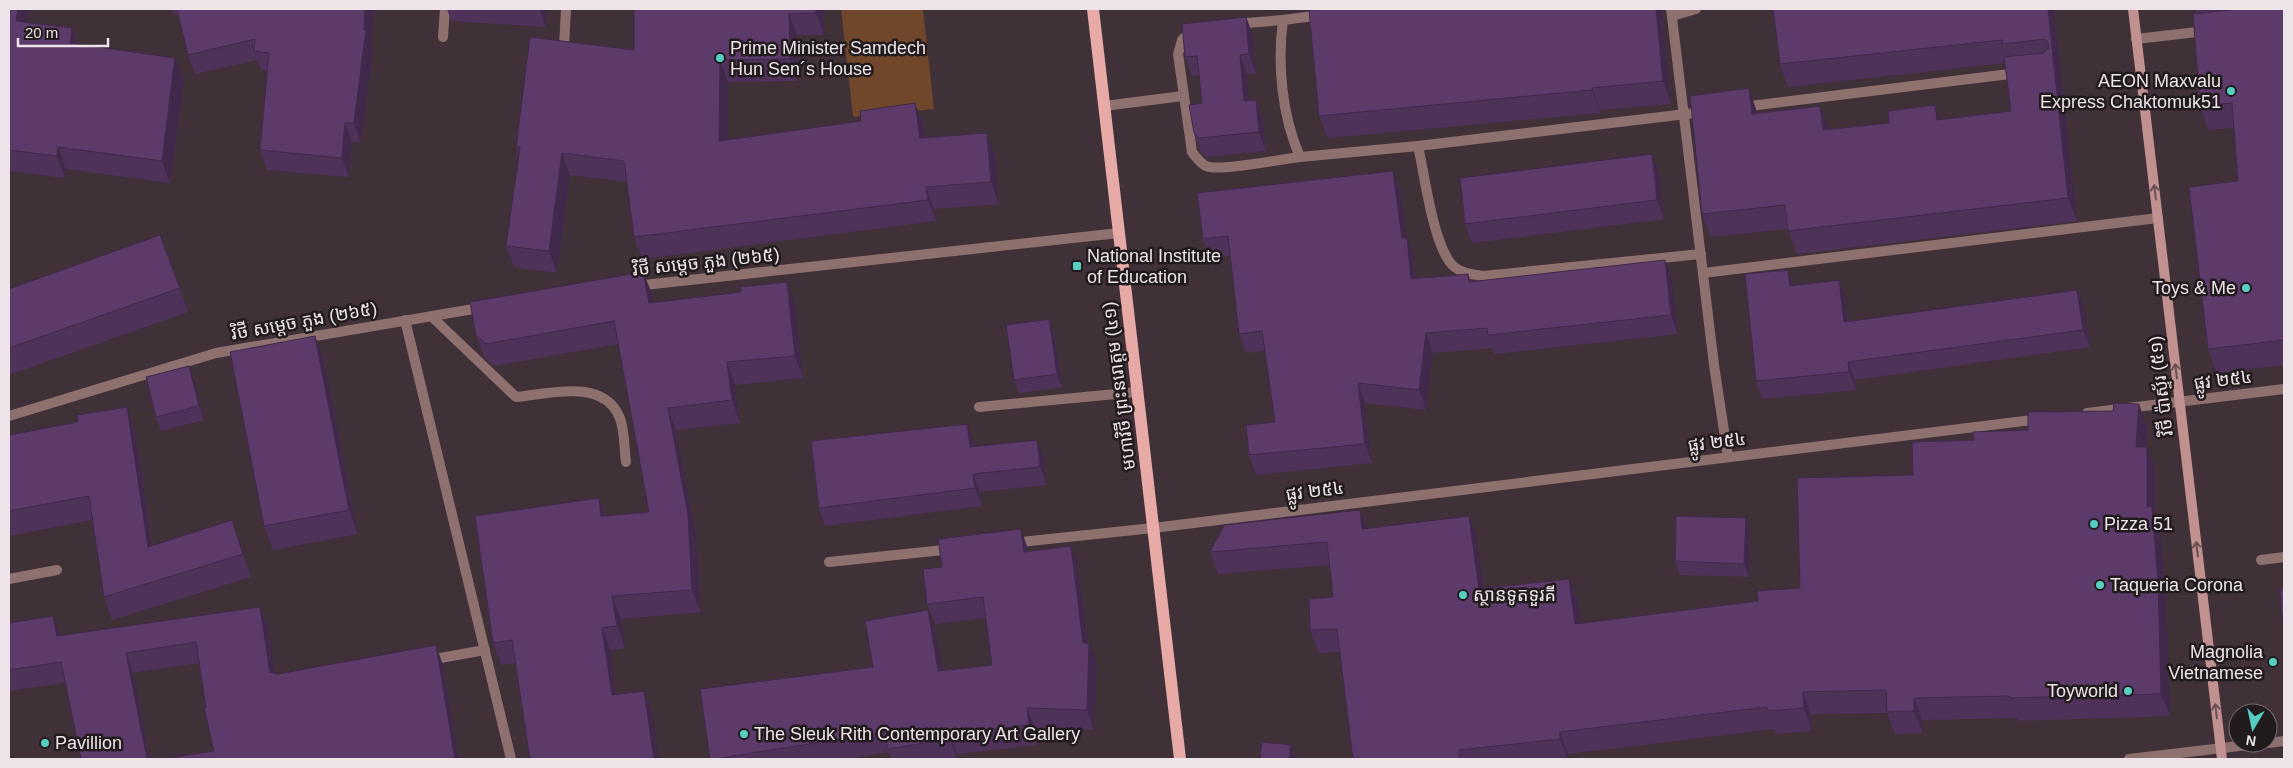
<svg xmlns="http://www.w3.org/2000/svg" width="2293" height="768" font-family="Helvetica,'Noto Sans Khmer',sans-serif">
<rect width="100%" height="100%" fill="#403038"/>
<polygon fill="#70472a" points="841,9 923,9 934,109 853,117"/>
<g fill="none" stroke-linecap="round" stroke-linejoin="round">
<g stroke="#8e706f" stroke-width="10">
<polyline points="1671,9 1714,365 1728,457"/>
<path d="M1322,15L1283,20C1277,64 1282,116 1300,157L1418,146L1703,112"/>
<polyline points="1672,16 1696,9"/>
<polyline points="1234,24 1283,20"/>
<path d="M1193,29L1182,40L1178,54L1192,152C1196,157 1200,163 1206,166C1218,172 1282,159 1300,157"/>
<polyline points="443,37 445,9"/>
<polyline points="564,46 566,9"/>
<polyline points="1104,106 1183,96"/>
<polyline points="1742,107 2018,73"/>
<path d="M1418,146C1425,177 1432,236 1449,261C1457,273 1470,274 1483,276L1701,254"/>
<polyline points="1703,273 2158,218"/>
<path d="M431,316L516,397C548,394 602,378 619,416C625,429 624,448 626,462"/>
<polyline points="979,407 1137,392"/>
<polyline points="2261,560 2284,557"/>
<polyline points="9,579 57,570"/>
</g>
<g stroke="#8e706f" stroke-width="10">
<polyline points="2136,39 2206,31"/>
<polyline points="635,286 1119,233"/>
<polyline points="405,320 511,759"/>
<polyline points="2087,413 2284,389"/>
<polyline points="9,416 216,353 485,307"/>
<polyline points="1012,543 1153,528 2040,419"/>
<polyline points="829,562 953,549"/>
<polyline points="429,660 485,650"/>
<polyline points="2268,743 2284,741"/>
<polyline points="2129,759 2265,743"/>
</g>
<polyline stroke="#c0918f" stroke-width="10" points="2133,9 2222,759"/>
<polyline stroke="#e7aaa7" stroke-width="12" points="1093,9 1180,759"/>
</g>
<g fill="#4f325a">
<polygon points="9,9 29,9 27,23 72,28 78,44 184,80 170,183 66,169 65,178 9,171"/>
<polygon points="171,9 374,9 371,43 373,50 361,142 352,142 349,177 267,170 260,150 268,71 261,70 257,60 195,74 188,55 178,15 173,14"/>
<polygon points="447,9 547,9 546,27 451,21"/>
<polygon points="634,9 823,9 824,35 797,35 798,81 728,82 727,140 861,121 915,103 923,125 925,138 995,155 999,204 934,209 936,221 642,259 634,237 627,182 570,175 557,273 514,267 506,246 519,154 516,147 634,50"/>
<polygon points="1662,9 1671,104 1600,110 1601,113 1328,138 1319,116"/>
<polygon points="2054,9 2077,221 1797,254 1788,229 1711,237 1702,214 1757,112 1758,113 1820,106 1829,130 1940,119 2011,111 2005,63 1788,87 1780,64"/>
<polygon points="2195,9 2284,9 2284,365 2217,373 2208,349 2238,181 2234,128 2208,130 2200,106 2196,14"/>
<polygon points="1246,17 1253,36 1256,74 1247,74 1249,101 1256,100 1263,119 1266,151 1206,157 1201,152 1194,133 1202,103 1199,75 1192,76 1185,57"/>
<polygon points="1393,171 1400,190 1406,238 1407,238 1414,257 1416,278 1468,274 1471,282 1672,279 1678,334 1495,354 1492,348 1433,353 1426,410 1365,403 1372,463 1256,475 1249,455 1275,422 1265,351 1246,353 1239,334 1231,256 1210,258 1203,239"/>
<polygon points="1659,173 1664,219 1472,243 1465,224"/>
<polygon points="160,235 188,312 9,375 9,289"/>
<polygon points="1788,270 1794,286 1839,280 1845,298 1848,322 2084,308 2090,347 1855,380 1856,390 1762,399 1756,381"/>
<polygon points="643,272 652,294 653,303 795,304 803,378 735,385 740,423 676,430 696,537 701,612 621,619 625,648 610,650 617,694 644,691 652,713 515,663 501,665 493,643 599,498 605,516 649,512 618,344 494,366 484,357 476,335"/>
<polygon points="1049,319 1054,332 1062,387 1019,393 1014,380"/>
<polygon points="315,336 324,360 358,534 273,550 264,526"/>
<polygon points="194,379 204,420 161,431 156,417"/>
<polygon points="2147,427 2146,447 2155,470 2155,517 2160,529 2166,602 2170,716 2018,721 2017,718 1922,720 1923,733 1895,734 1887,713 1811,714 1812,731 1776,734 1774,729 1568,754 1568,759 1353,759 1340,652 1319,653 1310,630 1333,597 1329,565 1218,574 1210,552 1360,510 1367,529 1477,538 1484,588 1569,579 1578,601 1580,623 1758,601 1800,588 1913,475 1974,440"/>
<polygon points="135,430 153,545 240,543 251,577 112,620 104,597 92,520 9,536 9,435"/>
<polygon points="974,442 975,447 1044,458 1047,485 980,492 982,506 825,526 819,508"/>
<polygon points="1746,518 1750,531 1749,577 1680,575 1675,561"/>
<polygon points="1028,549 1028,551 1078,566 1088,643 1089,643 1097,663 1094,730 1035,728 1037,745 957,754 957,759 891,759 889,752 846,759 710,759 873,667 935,630 942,671 992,665 986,618 935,624 927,604 942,567"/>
<polygon points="260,607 268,627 275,673 278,674 443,665 459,759 163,759 214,751 206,708 199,663 9,691 9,623 53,616 60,636"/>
</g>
<g fill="#40294a">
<polygon points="18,9 29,9 25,44 16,21"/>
<polygon points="365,9 374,9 371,43 373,50 361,142 354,123"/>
<polygon points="539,9 547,9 546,27"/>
<polygon points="816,9 823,9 824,35 816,13"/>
<polygon points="1656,9 1662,9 1671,104 1663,81"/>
<polygon points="2048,9 2054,9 2077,221 2068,198"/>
<polygon points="789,14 797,35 798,81 790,59"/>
<polygon points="1246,17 1253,36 1256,74 1249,54"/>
<polygon points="72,28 80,51 70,43"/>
<polygon points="1240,55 1247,74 1251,120 1244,101"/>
<polygon points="175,58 184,80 170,183 162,161"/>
<polygon points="720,60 728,82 727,162 719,141"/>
<polygon points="1592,88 1600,110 1601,113 1592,90"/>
<polygon points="1749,88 1757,112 1760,137 1752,114"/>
<polygon points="1256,100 1263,119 1266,151 1259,132"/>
<polygon points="915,103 923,125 928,160 920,138"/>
<polygon points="1935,105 1944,129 1937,120"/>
<polygon points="1820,106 1829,130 1823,130"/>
<polygon points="345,123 352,142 349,177 342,158"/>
<polygon points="987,133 995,155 999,204 991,182"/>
<polygon points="58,147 66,169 65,178 57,156"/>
<polygon points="562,153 570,175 557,273 549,251"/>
<polygon points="1652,154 1659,173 1664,219 1657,200"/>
<polygon points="1393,171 1400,190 1409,258 1402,238"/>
<polygon points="926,187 934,209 936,221 928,200"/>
<polygon points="1407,238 1414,257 1418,298 1411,279"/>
<polygon points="1665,260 1672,279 1678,334 1671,315"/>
<polygon points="1788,270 1795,288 1790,286"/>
<polygon points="643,272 652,294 657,326 649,303"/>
<polygon points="1839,280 1845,298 1850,340 1844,322"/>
<polygon points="787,282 795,304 803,378 795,356"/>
<polygon points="2077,290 2084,308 2090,347 2083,330"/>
<polygon points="1049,319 1054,332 1062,387 1057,374"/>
<polygon points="1426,333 1433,353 1426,410 1419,390"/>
<polygon points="315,336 324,360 358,534 349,510"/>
<polygon points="727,362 735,385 740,423 732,400"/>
<polygon points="1848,362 1855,380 1856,390 1849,372"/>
<polygon points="189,366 194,379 204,420 199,406"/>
<polygon points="1358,383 1365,403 1372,463 1365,444"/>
<polygon points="2139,404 2147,427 2145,470 2136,447"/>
<polygon points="127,407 135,430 156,570 148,547"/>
<polygon points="668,408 676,430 696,537 701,612 692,590"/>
<polygon points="967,424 974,442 977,465 970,447"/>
<polygon points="1037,440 1044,458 1047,485 1040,467"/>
<polygon points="2147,447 2155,470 2155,517 2160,529 2166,602 2170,716 2161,694 2147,507"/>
<polygon points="973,474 980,492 982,506 975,488"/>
<polygon points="599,498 607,521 601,516"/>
<polygon points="1360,510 1369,532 1362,529"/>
<polygon points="1469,516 1477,538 1487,611 1479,589"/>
<polygon points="1746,518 1750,531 1749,577 1744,564"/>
<polygon points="232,520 240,543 251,577 243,554"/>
<polygon points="1021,529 1028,549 1031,572 1024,552"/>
<polygon points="1071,546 1078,566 1089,652 1089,643 1097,663 1094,730 1087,710 1083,643"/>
<polygon points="1569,579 1578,601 1583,647 1575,624"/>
<polygon points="612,596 621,619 625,648 617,626"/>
<polygon points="260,607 268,627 278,692 270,672"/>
<polygon points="928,610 935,630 946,691 938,671"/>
<polygon points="53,616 60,636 57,636"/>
<polygon points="602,628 610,650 620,717 612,695"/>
<polygon points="436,645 443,665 459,759 455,759"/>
<polygon points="126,653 133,673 150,759 147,759"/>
<polygon points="644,691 652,713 659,759 654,759"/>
<polygon points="1803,692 1811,714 1812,731 1804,708"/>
<polygon points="1914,698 1922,720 1923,733 1914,711"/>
<polygon points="1027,708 1035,728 1037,745 1029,725"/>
<polygon points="1560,732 1568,754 1568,759 1560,739"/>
<polygon points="949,734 957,754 957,759 950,739"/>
<polygon points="1291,745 1296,758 1296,759 1289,759"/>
</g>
<g fill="#5c3a69" stroke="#40294a">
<polygon points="9,9 18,9 16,21 72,28 70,43 175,58 162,161 58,147 57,156 9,150"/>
<polygon points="177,9 365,9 364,30 366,30 354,123 345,123 342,158 260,150 269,53 254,51 255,39 188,55"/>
<polygon points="634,9 816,9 816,13 789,14 790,59 720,60 719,141 861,121 860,111 915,103 920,138 987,133 991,182 926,187 928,200 634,237 624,161 562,153 549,251 506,246 520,147 516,147 530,37 634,50"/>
<polygon points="1322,9 1656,9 1663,81 1592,88 1592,90 1319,116 1309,10"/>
<polygon points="1773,9 2048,9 2068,198 1788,231 1785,205 1702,214 1690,96 1749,88 1752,114 1820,106 1823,130 1889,123 1888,111 1935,105 1937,120 2011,111 2004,57 2043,53 2049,48 2048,42 2045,39 2002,44 2002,40 1780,64"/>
<polygon points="2238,9 2284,9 2284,340 2208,349 2189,187 2238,181 2232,103 2200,106 2193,14"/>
<polygon points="1246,17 1249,54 1240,55 1244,101 1256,100 1259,132 1199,138 1194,133 1189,105 1202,103 1197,56 1185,57 1182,24"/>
<polygon points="1652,154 1657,200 1465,224 1460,178"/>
<polygon points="1393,171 1402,238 1407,238 1411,279 1468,274 1469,282 1665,260 1671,315 1488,335 1487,328 1426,333 1419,390 1358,383 1365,444 1249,455 1246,425 1275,422 1262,331 1239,334 1228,236 1203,239 1197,193"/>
<polygon points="160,235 180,288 9,348 9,289"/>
<polygon points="1788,270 1790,286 1839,280 1844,322 2077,290 2083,330 1848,362 1849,372 1756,381 1745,274"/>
<polygon points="643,272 649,303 741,292 740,287 787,282 795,356 727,362 732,400 668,408 688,514 692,590 612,596 617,626 602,628 612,695 644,691 654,759 530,759 512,640 493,643 475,516 599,498 601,516 649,512 614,321 486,344 476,335 470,302"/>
<polygon points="1049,319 1057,374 1014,380 1006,325"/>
<polygon points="315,336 349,510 264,526 230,352"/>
<polygon points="189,366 199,406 156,417 146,377"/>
<polygon points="2114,403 2139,404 2136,447 2147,447 2147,507 2152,506 2158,580 2161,694 2009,698 2009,696 1914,698 1914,711 1887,712 1886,690 1803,692 1804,708 1768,711 1767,707 1560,732 1560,739 1459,750 1460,759 1353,759 1337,629 1310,630 1309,599 1333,597 1327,542 1210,552 1224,525 1360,510 1362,529 1469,516 1479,589 1569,579 1575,624 1758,601 1757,591 1800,588 1797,478 1913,475 1912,442 1974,440 1973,432 2028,430 2028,412 2113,411"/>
<polygon points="127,407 148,547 232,520 243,554 104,597 89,496 9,511 9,435 78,422 77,415"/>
<polygon points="967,424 970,447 1037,440 1040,467 973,474 975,488 819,508 811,441"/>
<polygon points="1676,516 1746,518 1744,564 1675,561"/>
<polygon points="1021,529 1024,552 1071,546 1083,643 1089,643 1087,710 1027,708 1029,725 949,734 950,739 888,749 884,732 715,759 710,759 700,689 873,667 865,621 928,610 938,671 992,665 983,597 927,604 923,569 942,567 938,539"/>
<polygon points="2280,589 2284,589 2284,639"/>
<polygon points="260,607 270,672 278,674 436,645 455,759 163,759 214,751 204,708 206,708 196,642 126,653 147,759 81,759 61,662 9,670 9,623 53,616 57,636"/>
<polygon points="1262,742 1291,745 1289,759 1260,759"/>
</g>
<defs><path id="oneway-shaft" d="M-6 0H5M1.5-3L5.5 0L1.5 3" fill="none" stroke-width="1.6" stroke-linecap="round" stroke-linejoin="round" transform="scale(1.25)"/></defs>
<g stroke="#695051">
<use href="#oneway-shaft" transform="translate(2155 192) rotate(-97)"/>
<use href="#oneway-shaft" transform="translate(2176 371) rotate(-97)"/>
<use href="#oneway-shaft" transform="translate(2197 549) rotate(-97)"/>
<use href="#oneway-shaft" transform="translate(2216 711) rotate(-97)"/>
</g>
<g fill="#57cec1" stroke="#221b1e" stroke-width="2">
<circle cx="720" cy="58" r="5"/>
<circle cx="2231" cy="91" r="5"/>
<rect x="1072" y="261" width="10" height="10" rx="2.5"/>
<circle cx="2246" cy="288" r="5"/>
<circle cx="2094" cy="524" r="5"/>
<circle cx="2100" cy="585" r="5"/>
<circle cx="1463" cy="595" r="5"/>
<circle cx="2273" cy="662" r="5"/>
<circle cx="2128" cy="691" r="5"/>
<circle cx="744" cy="734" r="5"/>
<circle cx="45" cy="743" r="5"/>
</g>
<g text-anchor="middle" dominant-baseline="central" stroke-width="5" stroke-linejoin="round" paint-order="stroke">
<g font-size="18" fill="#eee3e8" stroke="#221b1e" text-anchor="start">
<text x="730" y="48">Prime Minister Samdech<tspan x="730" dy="21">Hun Sen´s House</tspan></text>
<text x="2221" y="81" text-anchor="end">AEON Maxvalu<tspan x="2221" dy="21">Express Chaktomuk51</tspan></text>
<text x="1087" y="256">National Institute<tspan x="1087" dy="21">of Education</tspan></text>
<text x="2236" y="288" text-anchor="end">Toys &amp; Me</text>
<text x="2104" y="524">Pizza 51</text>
<text x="2110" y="585">Taqueria Corona</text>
<text x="1473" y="595">ស្ថានទូតទួរគី</text>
<text x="2263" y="652" text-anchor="end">Magnolia<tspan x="2263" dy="21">Vietnamese</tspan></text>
<text x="2118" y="691" text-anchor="end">Toyworld</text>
<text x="754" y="734">The Sleuk Rith Contemporary Art Gallery</text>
<text x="55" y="743">Pavillion</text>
</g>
<g font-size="18" fill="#eee3e8" stroke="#221b1e">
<text transform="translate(706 262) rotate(-6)">វិថី សម្តេច ភួង (២៦៥)</text>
<text transform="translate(304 321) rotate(-10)">វិថី សម្តេច ភួង (២៦៥)</text>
<text transform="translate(2223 380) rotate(-7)">ផ្លូវ ២៥៤</text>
<text transform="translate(1119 386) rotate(-97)">មហាវិថី ព្រះនរោត្តម (៤១)</text>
<text transform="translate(2161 386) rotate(-97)">វិថី ប៉ាស្ទ័រ (៥១)</text>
<text transform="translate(1717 442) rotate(-7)">ផ្លូវ ២៥៤</text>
<text transform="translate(1315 491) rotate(-7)">ផ្លូវ ២៥៤</text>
</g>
</g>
<rect width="2293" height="768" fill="none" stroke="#eee3e8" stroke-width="20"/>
<g transform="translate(2253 728) rotate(189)"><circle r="24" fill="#221b1e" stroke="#746b6f"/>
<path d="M0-4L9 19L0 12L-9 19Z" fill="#57cec1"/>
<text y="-8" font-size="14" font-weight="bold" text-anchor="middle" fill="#eee3e8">N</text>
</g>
<path d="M18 38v8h90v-8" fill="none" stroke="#eee3e8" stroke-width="2.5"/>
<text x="25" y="38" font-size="15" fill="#eee3e8" stroke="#221b1e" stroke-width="4" paint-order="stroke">20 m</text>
</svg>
